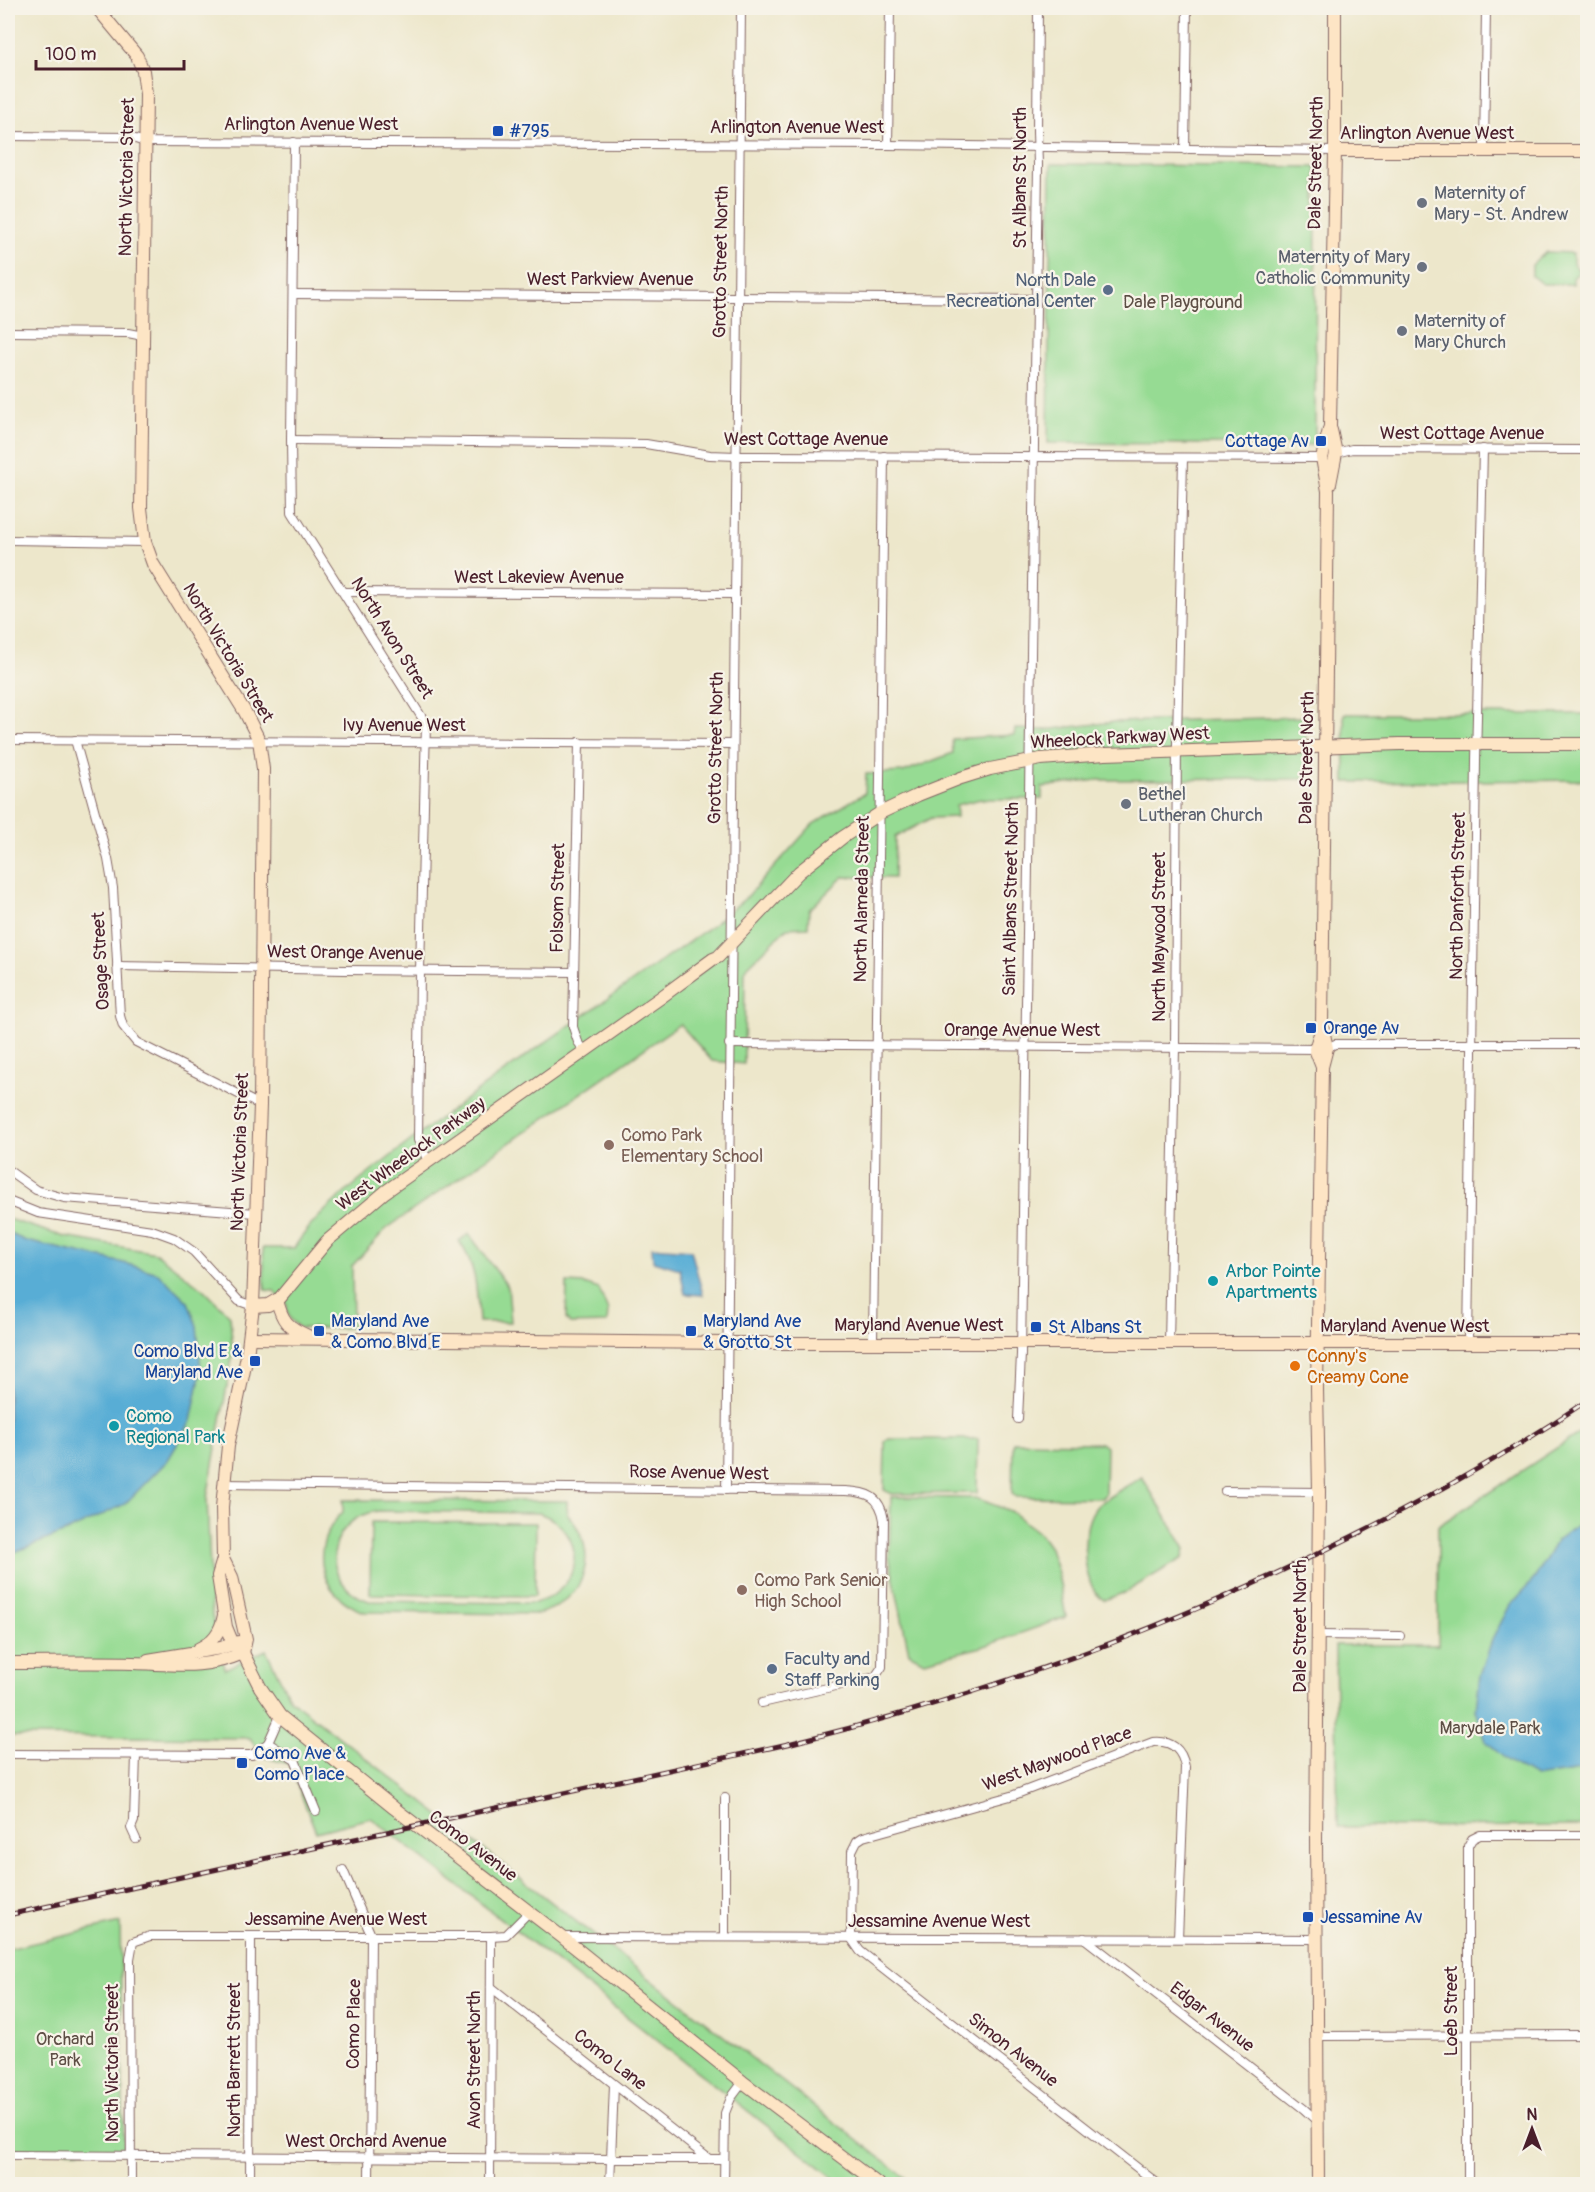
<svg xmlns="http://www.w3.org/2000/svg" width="1595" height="2192" font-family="Pangolin,sans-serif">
<rect width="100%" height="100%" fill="#f7f3e8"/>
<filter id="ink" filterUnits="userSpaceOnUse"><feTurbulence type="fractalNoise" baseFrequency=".0167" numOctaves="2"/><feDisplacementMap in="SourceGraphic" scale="12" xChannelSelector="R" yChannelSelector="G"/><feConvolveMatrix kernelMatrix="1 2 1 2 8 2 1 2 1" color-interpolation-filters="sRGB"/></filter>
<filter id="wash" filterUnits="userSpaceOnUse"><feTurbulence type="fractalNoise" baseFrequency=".008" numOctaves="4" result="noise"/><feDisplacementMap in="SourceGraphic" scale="24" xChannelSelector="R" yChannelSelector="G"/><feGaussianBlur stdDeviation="1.35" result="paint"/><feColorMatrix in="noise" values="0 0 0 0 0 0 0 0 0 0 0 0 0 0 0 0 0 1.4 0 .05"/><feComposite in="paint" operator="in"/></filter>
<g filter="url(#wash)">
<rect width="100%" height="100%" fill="#ede7cb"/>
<g fill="#96db93" stroke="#707d5f" stroke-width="1.5" fill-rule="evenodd">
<polygon points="1051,164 1316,167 1315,445 1048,443"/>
<polygon points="1546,252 1573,253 1573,264 1578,269 1578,273 1573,278 1573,284 1542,284 1532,276 1532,265"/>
<polygon points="1344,714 1587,714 1587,780 1345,782"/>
<path d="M1305,717L1307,779L1097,780L1042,787V799H981L956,805L957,817L931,818L895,837L894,878L843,877L809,910L808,927L787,928L745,969L744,1064L712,1061L680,1024L386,1229L352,1266L353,1328H300C291,1322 287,1316 287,1305L274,1291L265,1290L263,1248H294C318,1209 364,1178 400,1149C502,1070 609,999 714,924L747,897L813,824L865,793L866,774L903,772L953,753L952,739L1014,735L1015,729L1044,730L1114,722Z"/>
<polygon points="8,1219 65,1237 156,1253 204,1290 230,1316 233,1353 207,1498 212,1616 225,1669 266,1650 290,1699 914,2184 842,2184 371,1818 316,1832 289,1764 264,1757 250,1738 8,1736"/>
<path d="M469,1234L508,1287L511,1322H479C477,1293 477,1266 459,1241Z"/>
<polygon points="567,1283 584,1284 599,1289 608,1311 607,1323 570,1324 566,1319"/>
<polygon points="1587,1428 1587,1826 1338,1827 1335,1645 1438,1645 1438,1526"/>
<polygon points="889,1439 978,1439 977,1493 891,1494 884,1490 885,1442"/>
<polygon points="1013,1442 1101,1443 1106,1447 1105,1494 1102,1498 1016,1497 1012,1494"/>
<path d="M1142,1477L1185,1549L1183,1558L1126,1592L1104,1600C1080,1587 1079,1523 1098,1505C1111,1494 1128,1486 1142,1477Z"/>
<polygon points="891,1497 976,1498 1010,1511 1040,1534 1050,1548 1058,1574 1066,1617 982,1647 924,1661 909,1653 889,1556"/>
<path d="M343,1500L567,1501V1514C602,1551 586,1602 537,1614L365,1612C318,1596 307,1546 343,1512ZM378,1511L539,1513C588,1530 585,1590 535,1603L369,1601C317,1584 326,1518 378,1511Z"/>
<polygon points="371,1522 536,1523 535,1596 370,1594"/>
<polygon points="120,1923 124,2150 8,2150 8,1949"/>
</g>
<g fill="#59add5" stroke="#526680" stroke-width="1.5">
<polygon points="8,1233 26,1241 124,1263 158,1273 188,1302 197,1326 201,1372 191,1421 168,1460 125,1504 66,1532 8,1555"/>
<polygon points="652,1247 691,1250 703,1295 685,1294 680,1269 653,1261"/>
<polygon points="1587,1518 1587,1769 1535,1777 1508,1761 1486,1742 1476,1710 1480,1675 1492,1640 1509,1607 1535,1578 1557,1540"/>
</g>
</g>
<g filter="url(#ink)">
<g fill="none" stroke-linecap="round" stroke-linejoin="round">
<g stroke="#836563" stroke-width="10">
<g id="street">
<polyline points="8,136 129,137 145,142 888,145 1335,151"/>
<polyline points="294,142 291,440 292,512 426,724 420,971 418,1140 428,1161"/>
<polyline points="888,145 890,8"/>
<polyline points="1185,150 1187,8"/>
<polyline points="1484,151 1486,8"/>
<polyline points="293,294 1035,299"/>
<polyline points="8,332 128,333 143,336"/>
<polyline points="291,440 646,444 710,455 736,456 1322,458"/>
<polyline points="1336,453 1352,449 1588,450"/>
<polyline points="8,540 145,542"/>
<polyline points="344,592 735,594"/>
<polyline points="8,740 733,744"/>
<polyline points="75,740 108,859 113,888 120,1016 123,1026 136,1042 260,1105"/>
<polyline points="579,742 573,1027 578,1042 585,1051"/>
<polyline points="117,966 345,970 573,972"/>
<polyline points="729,1044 1315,1049"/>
<polyline points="1327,1048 1335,1044 1588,1044"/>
<polyline points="8,1170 36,1190 64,1198 256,1213"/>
<polyline points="8,1201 38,1213 152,1230 174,1238 194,1252 239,1301 253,1306"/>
<polyline points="873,1342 884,456"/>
<polyline points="1169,1344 1175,1048 1177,739 1183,458"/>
<polyline points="1468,1344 1476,761 1483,449"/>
<polyline points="1018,1419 1021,1354 1038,165 1037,131 1038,8"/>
<path d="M223,1484L845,1491C868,1492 880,1496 884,1520L882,1667L875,1677L762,1703"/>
<polyline points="726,1490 741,8"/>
<polyline points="1225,1491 1319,1492"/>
<polyline points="1318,1635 1400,1636"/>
<polyline points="268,1743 295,1760 316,1811"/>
<polyline points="8,1754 252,1755 268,1743 280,1716"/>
<polyline points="136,1839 131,1828 134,1821 136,1755"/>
<polyline points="343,1870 371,1935 369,2184"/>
<polyline points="562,1937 1316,1939"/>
<polyline points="725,1937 725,1798"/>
<polyline points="1084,1938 1304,2109 1318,2122"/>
<polyline points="491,1987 709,2159"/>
<polyline points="1318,2036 1588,2035"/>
<polyline points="8,2155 610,2159 724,2159"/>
<polyline points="131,2184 130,1959 133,1942 150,1936 491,1936 506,1935 530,1911"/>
<polyline points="250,2184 251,1936"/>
<polyline points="490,2184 491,1936"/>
<polyline points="610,2184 614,2085"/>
<polyline points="724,2184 725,2113 731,2098 743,2082"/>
<path d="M1158,2184L860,1951L851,1938L852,1851L857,1841L863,1837L1014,1795L1153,1742C1171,1740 1182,1749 1185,1767L1178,1938"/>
<polyline points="1468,2184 1468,1846 1472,1839 1480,1835 1588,1835"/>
</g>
</g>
<g stroke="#836563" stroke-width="14">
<g id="secondary">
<polyline points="97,8 137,56 143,71 146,94 141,508 145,542 153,564 245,712 259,740 263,769 260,1105 253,1306 247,1356 228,1446 222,1507 223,1559 232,1577 246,1639 243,1653"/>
<polyline points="1335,151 1588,151"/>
<polyline points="1330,484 1336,453 1331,430"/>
<polyline points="1322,1028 1315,1049 1322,1067"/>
<path d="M277,1300C282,1321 287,1327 308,1336"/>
<polyline points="253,1306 268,1305 280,1298 327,1241 385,1192 660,998 713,959 718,957 799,872 843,837 880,813 918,795 961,778 990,769 1041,759 1105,754 1400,744 1588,744"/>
<polyline points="250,1338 728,1343 1588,1343"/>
<polyline points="223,1559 218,1576 226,1627 233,1644 243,1653 260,1687 280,1716 394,1808 562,1937 743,2082 878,2184"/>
<path d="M198,1649C213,1642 221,1632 224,1615"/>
<polyline points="148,1660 221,1648 239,1642"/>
<path d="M8,1663C49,1663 91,1662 133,1663C174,1664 204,1670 243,1653"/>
<polyline points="1318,2184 1316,1841 1319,1492 1317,1389 1322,1067 1327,1048 1322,1025 1328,491 1322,458 1330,426 1335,151 1335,8"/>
</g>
</g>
<use href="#street" stroke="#fff" stroke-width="8"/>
<use href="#secondary" stroke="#fde5c5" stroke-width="12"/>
<g stroke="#4a1f2b" stroke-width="5">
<path id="rail" d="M8,1915L788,1744C985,1695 1175,1627 1357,1534C1436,1494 1514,1450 1588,1400"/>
</g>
<use href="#rail" stroke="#f7f3e8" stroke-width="3" stroke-dasharray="9" stroke-linecap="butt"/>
</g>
</g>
<g fill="#1a4fb4" stroke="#f7f3e8" stroke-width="2">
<rect x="492" y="125" width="12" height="12" rx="3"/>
<rect x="1315" y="435" width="12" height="12" rx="3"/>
<rect x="1305" y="1022" width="12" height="12" rx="3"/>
<rect x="1030" y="1321" width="12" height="12" rx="3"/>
<rect x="313" y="1325" width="12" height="12" rx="3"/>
<rect x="685" y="1325" width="12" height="12" rx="3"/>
<rect x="249" y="1355" width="12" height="12" rx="3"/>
<rect x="236" y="1757" width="12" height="12" rx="3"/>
<rect x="1302" y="1911" width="12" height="12" rx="3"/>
</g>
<g fill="#6b7280" stroke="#f7f3e8" stroke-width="2">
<circle cx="1422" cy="203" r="6"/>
<circle cx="1422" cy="267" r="6"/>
<circle cx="1402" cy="331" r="6"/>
<circle cx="1126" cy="804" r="6"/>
</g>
<g fill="#5c6f8a" stroke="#f7f3e8" stroke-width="2">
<circle cx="1108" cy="290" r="6"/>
<circle cx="772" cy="1669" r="6"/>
</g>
<g fill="#8d6e63" stroke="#f7f3e8" stroke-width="2">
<circle cx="609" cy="1145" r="6"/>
<circle cx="742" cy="1590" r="6"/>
</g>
<g fill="#0f9aa8" stroke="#f7f3e8" stroke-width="2">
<circle cx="1213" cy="1281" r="6"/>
<circle cx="114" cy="1426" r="6"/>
</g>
<circle fill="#e8710a" stroke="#f7f3e8" stroke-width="2" cx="1295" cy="1366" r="6"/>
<g text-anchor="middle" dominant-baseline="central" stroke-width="4.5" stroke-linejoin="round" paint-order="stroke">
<g font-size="18" fill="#4a1f2b" stroke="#f7f3e8">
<text x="311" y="124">Arlington Avenue West</text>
<text x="797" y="127">Arlington Avenue West</text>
<text x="1427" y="133">Arlington Avenue West</text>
<text transform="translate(1316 163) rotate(-89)">Dale Street North</text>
<text transform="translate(127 177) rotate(-89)">North Victoria Street</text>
<text transform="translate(1020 178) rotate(-90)">St Albans St North</text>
<text transform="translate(721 262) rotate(-89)">Grotto Street North</text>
<text x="610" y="279">West Parkview Avenue</text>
<text x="1462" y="433">West Cottage Avenue</text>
<text x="806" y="439">West Cottage Avenue</text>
<text x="539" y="577">West Lakeview Avenue</text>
<text transform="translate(392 638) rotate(58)">North Avon Street</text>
<text transform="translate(228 653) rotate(59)">North Victoria Street</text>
<text x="404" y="725">Ivy Avenue West</text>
<text transform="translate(1120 738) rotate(-3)">Wheelock Parkway West</text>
<text transform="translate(716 748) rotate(-89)">Grotto Street North</text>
<text transform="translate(1307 758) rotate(-89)">Dale Street North</text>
<text transform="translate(1458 896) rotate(-89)">North Danforth Street</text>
<text transform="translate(558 898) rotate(-89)">Folsom Street</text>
<text transform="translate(862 899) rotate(-89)">North Alameda Street</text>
<text transform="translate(1011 899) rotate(-89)">Saint Albans Street North</text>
<text transform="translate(1159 937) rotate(-90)">North Maywood Street</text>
<text transform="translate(345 953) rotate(1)">West Orange Avenue</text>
<text transform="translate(101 961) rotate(-93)">Osage Street</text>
<text x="1022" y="1030">Orange Avenue West</text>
<text transform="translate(240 1152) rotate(-88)">North Victoria Street</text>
<text transform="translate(411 1154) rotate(-36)">West Wheelock Parkway</text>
<text x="919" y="1325">Maryland Avenue West</text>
<text x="1405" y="1326">Maryland Avenue West</text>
<text transform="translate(699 1473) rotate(1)">Rose Avenue West</text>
<text transform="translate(1300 1626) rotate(-90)">Dale Street North</text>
<text transform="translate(1057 1759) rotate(-20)">West Maywood Place</text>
<text transform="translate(473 1846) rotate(37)">Como Avenue</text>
<text x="336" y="1919">Jessamine Avenue West</text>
<text x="939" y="1921">Jessamine Avenue West</text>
<text transform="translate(1451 2011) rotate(-90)">Loeb Street</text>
<text transform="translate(1212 2017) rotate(38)">Edgar Avenue</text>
<text transform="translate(354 2024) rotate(-89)">Como Place</text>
<text transform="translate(1013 2050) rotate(38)">Simon Avenue</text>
<text transform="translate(234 2060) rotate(-90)">North Barrett Street</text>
<text transform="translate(474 2060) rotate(-90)">Avon Street North</text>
<text transform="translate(610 2060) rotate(38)">Como Lane</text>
<text transform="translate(112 2063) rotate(-90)">North Victoria Street</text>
<text x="366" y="2141">West Orchard Avenue</text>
</g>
<g font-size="18" fill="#164399" stroke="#f7f3e8" text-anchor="start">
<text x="510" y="131">#795</text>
<text x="1309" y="441" text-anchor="end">Cottage Av</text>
<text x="1323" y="1028">Orange Av</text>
<text x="331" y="1321">Maryland Ave<tspan x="331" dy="21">&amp; Como Blvd E</tspan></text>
<text x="703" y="1321">Maryland Ave<tspan x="703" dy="21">&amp; Grotto St</tspan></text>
<text x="1048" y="1327">St Albans St</text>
<text x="243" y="1351" text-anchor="end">Como Blvd E &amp;<tspan x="243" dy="21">Maryland Ave</tspan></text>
<text x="254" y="1753">Como Ave &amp;<tspan x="254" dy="21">Como Place</tspan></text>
<text x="1320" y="1917">Jessamine Av</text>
</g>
<g font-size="18" fill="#5b616d" stroke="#f7f3e8" text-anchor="start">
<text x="1434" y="193">Maternity of<tspan x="1434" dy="21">Mary - St. Andrew</tspan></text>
<text x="1410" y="257" text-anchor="end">Maternity of Mary<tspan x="1410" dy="21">Catholic Community</tspan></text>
<text x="1414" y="321">Maternity of<tspan x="1414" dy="21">Mary Church</tspan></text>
<text x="1138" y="794">Bethel<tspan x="1138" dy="21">Lutheran Church</tspan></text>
</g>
<g font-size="18" fill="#4e5e75" stroke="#f7f3e8" text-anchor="end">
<text x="1096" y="280">North Dale<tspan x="1096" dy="21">Recreational Center</tspan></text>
<text x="784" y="1659" text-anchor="start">Faculty and<tspan x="784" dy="21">Staff Parking</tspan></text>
</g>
<g font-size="18" fill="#5d4e45" stroke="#f7f3e8">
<text x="1183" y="302">Dale Playground</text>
<text x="1490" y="1728">Marydale Park</text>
<text x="65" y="2039">Orchard<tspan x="65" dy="21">Park</tspan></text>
</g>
<g font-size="18" fill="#785e54" stroke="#f7f3e8" text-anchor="start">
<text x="621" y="1135">Como Park<tspan x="621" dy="21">Elementary School</tspan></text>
<text x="754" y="1580">Como Park Senior<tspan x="754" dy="21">High School</tspan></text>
</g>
<g font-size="18" fill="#0d838f" stroke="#f7f3e8" text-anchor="start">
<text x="1225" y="1271">Arbor Pointe<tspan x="1225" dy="21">Apartments</tspan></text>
<text x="126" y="1416">Como<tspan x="126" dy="21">Regional Park</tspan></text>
</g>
<g font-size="18" fill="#c56008" stroke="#f7f3e8" text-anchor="start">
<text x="1307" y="1356">Conny's<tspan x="1307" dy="21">Creamy Cone</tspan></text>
</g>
</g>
<rect width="1595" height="2192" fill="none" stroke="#f7f3e8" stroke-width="30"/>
<g transform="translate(1532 2129)" stroke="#f7f3e8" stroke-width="4.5" paint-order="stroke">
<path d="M0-4.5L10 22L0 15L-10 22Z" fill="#4a1f2b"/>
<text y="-9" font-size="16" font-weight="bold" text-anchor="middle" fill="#4a1f2b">N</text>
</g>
<path d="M36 60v9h148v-9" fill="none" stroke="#4a1f2b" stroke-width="3"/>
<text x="45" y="60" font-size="18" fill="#4a1f2b" stroke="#f7f3e8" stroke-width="4.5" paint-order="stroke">100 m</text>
</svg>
